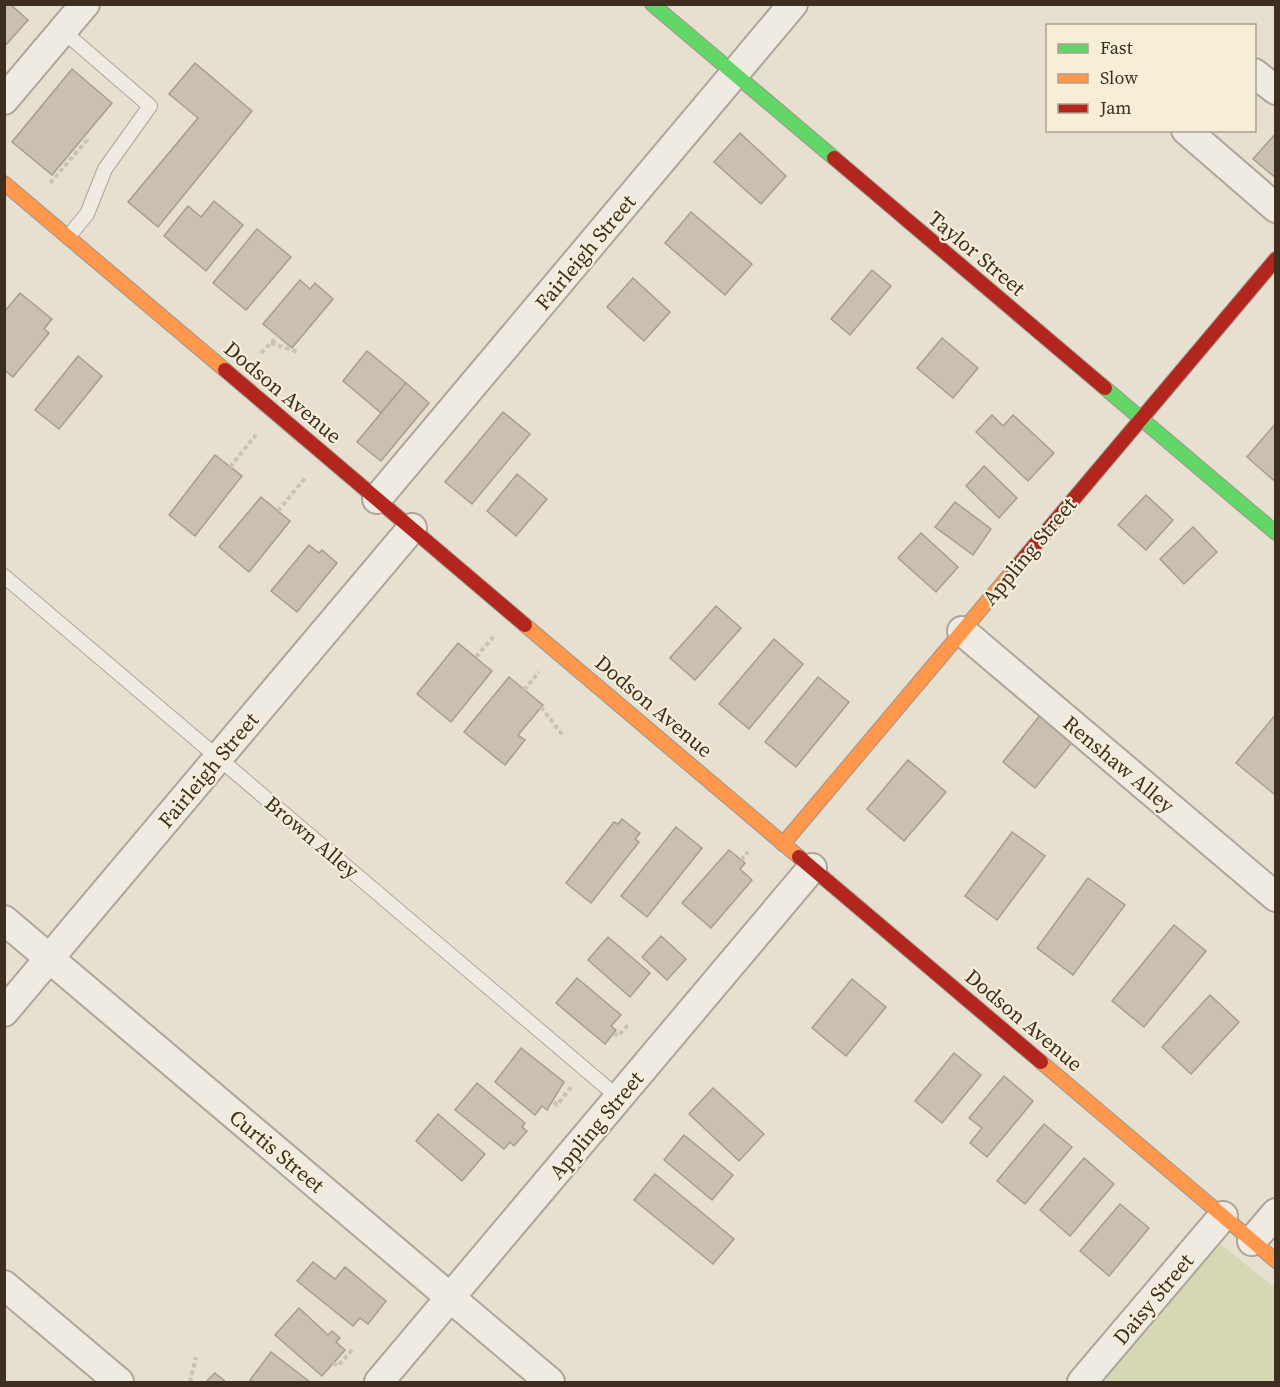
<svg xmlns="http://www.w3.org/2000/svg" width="1280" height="1387" font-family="'Source Serif 4',serif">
<rect width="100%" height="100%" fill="#e7e0d1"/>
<polygon fill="#d6d7b3" points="1218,1242 1275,1288 1275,1382 1102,1382"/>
<g fill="#cbbfb2" stroke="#a89c90" stroke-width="1.5">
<polygon points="4,4 10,4 28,20 4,47"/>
<polygon points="195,63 252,111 158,227 128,202 198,118 169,94"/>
<polygon points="72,69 112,103 52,175 12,142"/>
<polygon points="740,133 786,176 761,204 714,162"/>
<polygon points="1276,133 1276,178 1253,159"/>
<polygon points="214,201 243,225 206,271 164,236 188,206 201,217"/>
<polygon points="691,212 752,264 725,295 665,243"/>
<polygon points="257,229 291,257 246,310 213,283"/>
<polygon points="872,270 891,286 850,335 831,319"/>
<polygon points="633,278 670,312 644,341 607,307"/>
<polygon points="300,280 310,289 315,283 333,299 292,348 263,324"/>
<polygon points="20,293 52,319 44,329 49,333 13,377 4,370 4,312"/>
<polygon points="942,338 978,368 953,398 917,368"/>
<polygon points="367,351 406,383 381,413 343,381"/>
<polygon points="78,356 102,376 59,429 35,410"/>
<polygon points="406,383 429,403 381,461 357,442"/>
<polygon points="503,412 530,434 472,504 445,482"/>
<polygon points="992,415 1003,426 1013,415 1054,453 1028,481 976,432"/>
<polygon points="1276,423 1276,477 1273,480 1247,457"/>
<polygon points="215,455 242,476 195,536 169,515"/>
<polygon points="984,466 1017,498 999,518 966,486"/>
<polygon points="517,474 547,499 516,536 487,511"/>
<polygon points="1146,495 1173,520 1146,550 1118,525"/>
<polygon points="261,497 290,521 249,572 219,547"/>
<polygon points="955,502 991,529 973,555 935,527"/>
<polygon points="1193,527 1217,552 1184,584 1160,559"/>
<polygon points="921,533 958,567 936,592 898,558"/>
<polygon points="309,545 319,553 322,550 337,563 297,612 271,591"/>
<polygon points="716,606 741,628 695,680 670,658"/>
<polygon points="774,639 803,664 749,729 719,704"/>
<polygon points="458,643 492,671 451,722 417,694"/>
<polygon points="509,677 543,705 518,735 525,740 505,765 464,732"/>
<polygon points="818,677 849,702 796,767 765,742"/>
<polygon points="1041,714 1074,740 1035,788 1003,762"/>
<polygon points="1276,714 1276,791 1274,794 1236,763"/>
<polygon points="908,760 946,792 904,841 867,809"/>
<polygon points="622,819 640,833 635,839 639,842 591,903 566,883 614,822 618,824"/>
<polygon points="676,827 702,848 647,917 621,896"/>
<polygon points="1012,832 1045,856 997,920 965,896"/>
<polygon points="729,850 745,863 740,869 752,880 711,928 682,903"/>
<polygon points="1088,878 1125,905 1073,975 1037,948"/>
<polygon points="1174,925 1206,951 1144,1027 1112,1001"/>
<polygon points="661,936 686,959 667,980 642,957"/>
<polygon points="608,937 650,973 630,997 588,960"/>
<polygon points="577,978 621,1015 611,1026 616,1030 605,1044 556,1003"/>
<polygon points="852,979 886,1007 846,1056 812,1028"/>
<polygon points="1210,995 1239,1022 1191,1074 1162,1047"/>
<polygon points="521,1048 564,1082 547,1110 542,1106 535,1115 495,1082"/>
<polygon points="954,1053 981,1075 942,1123 915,1101"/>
<polygon points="1004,1076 1033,1101 987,1157 970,1143 982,1128 969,1118"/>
<polygon points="477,1083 525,1123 522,1127 527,1131 514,1146 510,1142 504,1149 455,1110"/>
<polygon points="713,1088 764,1134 739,1161 689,1114"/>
<polygon points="438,1114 485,1154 462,1181 416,1141"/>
<polygon points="1044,1124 1072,1147 1025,1204 997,1181"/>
<polygon points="684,1135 733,1175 712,1200 664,1160"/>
<polygon points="1084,1158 1114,1184 1070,1236 1040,1210"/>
<polygon points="655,1174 734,1239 713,1264 634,1200"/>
<polygon points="1120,1204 1149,1228 1109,1276 1080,1251"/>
<polygon points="313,1262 335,1279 345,1267 386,1301 368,1324 360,1318 353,1326 297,1281"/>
<polygon points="299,1308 328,1335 332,1331 340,1338 336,1342 345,1350 322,1376 275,1335"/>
<polygon points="271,1352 310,1382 254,1382 250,1380"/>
<polygon points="215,1373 226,1382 206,1382"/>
</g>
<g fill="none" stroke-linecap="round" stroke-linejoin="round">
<g stroke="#ada599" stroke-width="16">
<g id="lane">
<polyline points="63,31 150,106 105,169 87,214 68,237"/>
<polyline points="4,576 619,1098"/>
</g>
</g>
<g stroke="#ada599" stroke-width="32">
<g id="street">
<polyline points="1254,73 1276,90"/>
<polyline points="4,100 85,4"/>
<polyline points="1186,130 1276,208"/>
<polyline points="377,499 793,4"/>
<polyline points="962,631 1276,897"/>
<polyline points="4,920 550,1382"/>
<polyline points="4,1012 412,528"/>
<polyline points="1252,1241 1276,1213"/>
<polyline points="4,1285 119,1382"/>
<polyline points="379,1382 812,868"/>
<polyline points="1082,1382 1223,1216"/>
</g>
</g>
<g stroke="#9c958a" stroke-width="16">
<g id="fast">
<polyline points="652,4 834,158"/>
<polyline points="1105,388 1276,533"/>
</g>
</g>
<g stroke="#9c958a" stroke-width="16">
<g id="slow">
<polyline points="4,183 225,370"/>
<polyline points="525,625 799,857"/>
<polyline points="783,844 1013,571"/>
<polyline points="1041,1062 1276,1261"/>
</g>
</g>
<g stroke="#9c958a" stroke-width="16">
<g id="jam">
<polyline points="834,158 1105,388"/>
<polyline points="225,370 525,625"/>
<polyline points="1013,571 1276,259"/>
<polyline points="799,857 1041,1062"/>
</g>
</g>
<g stroke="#c8c2b9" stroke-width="4" stroke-dasharray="4.5 3" stroke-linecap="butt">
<polyline points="50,183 87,140 84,137"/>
<polyline points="271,343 298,352"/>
<polyline points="261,353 278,336"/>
<polyline points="230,467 256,435"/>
<polyline points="278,511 306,477"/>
<polyline points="476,657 494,636"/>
<polyline points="524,690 539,672"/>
<polyline points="541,707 564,737"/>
<polyline points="741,860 748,852"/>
<polyline points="614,1033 618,1036 628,1025"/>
<polyline points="554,1102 557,1105 572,1086"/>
<polyline points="333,1363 338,1366 353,1349"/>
<polyline points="190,1382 196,1357"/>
</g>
<use href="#lane" stroke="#efebe3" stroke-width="14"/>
<use href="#street" stroke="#efebe3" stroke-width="28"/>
<use href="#fast" stroke="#63d668" stroke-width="14"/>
<use href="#slow" stroke="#ff974d" stroke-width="14"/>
<use href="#jam" stroke="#b3261e" stroke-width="14"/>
</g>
<g text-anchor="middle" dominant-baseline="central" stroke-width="4.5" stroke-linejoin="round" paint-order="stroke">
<g font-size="21" fill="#3d2e20" stroke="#f7eed8">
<text transform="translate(585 252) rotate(-50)">Fairleigh Street</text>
<text transform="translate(977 253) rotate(40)">Taylor Street</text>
<text transform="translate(283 392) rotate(40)">Dodson Avenue</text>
<text transform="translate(1029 551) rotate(-50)">Appling Street</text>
<text transform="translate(654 706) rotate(40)">Dodson Avenue</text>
<text transform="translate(1119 764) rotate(40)">Renshaw Alley</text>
<text transform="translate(208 770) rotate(-50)">Fairleigh Street</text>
<text transform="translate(312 837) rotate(40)">Brown Alley</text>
<text transform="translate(1024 1020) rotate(40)">Dodson Avenue</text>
<text transform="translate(596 1125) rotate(-50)">Appling Street</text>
<text transform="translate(277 1151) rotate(40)">Curtis Street</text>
<text transform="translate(1153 1299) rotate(-50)">Daisy Street</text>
</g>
</g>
<rect width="1280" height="1387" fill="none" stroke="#3d2e20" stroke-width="12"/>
<rect x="1046" y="24" width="210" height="108" fill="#f7eed8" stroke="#ada18e" stroke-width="1.5"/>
<rect x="1058" y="44" width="30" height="9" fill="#63d668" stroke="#ada18e" stroke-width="1.5"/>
<text x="1100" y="54" font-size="18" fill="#3d2e20">Fast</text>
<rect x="1058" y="74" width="30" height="9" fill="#ff974d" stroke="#ada18e" stroke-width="1.5"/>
<text x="1100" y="84" font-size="18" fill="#3d2e20">Slow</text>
<rect x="1058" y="104" width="30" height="9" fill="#b3261e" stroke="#ada18e" stroke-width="1.5"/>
<text x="1100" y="114" font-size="18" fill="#3d2e20">Jam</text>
</svg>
